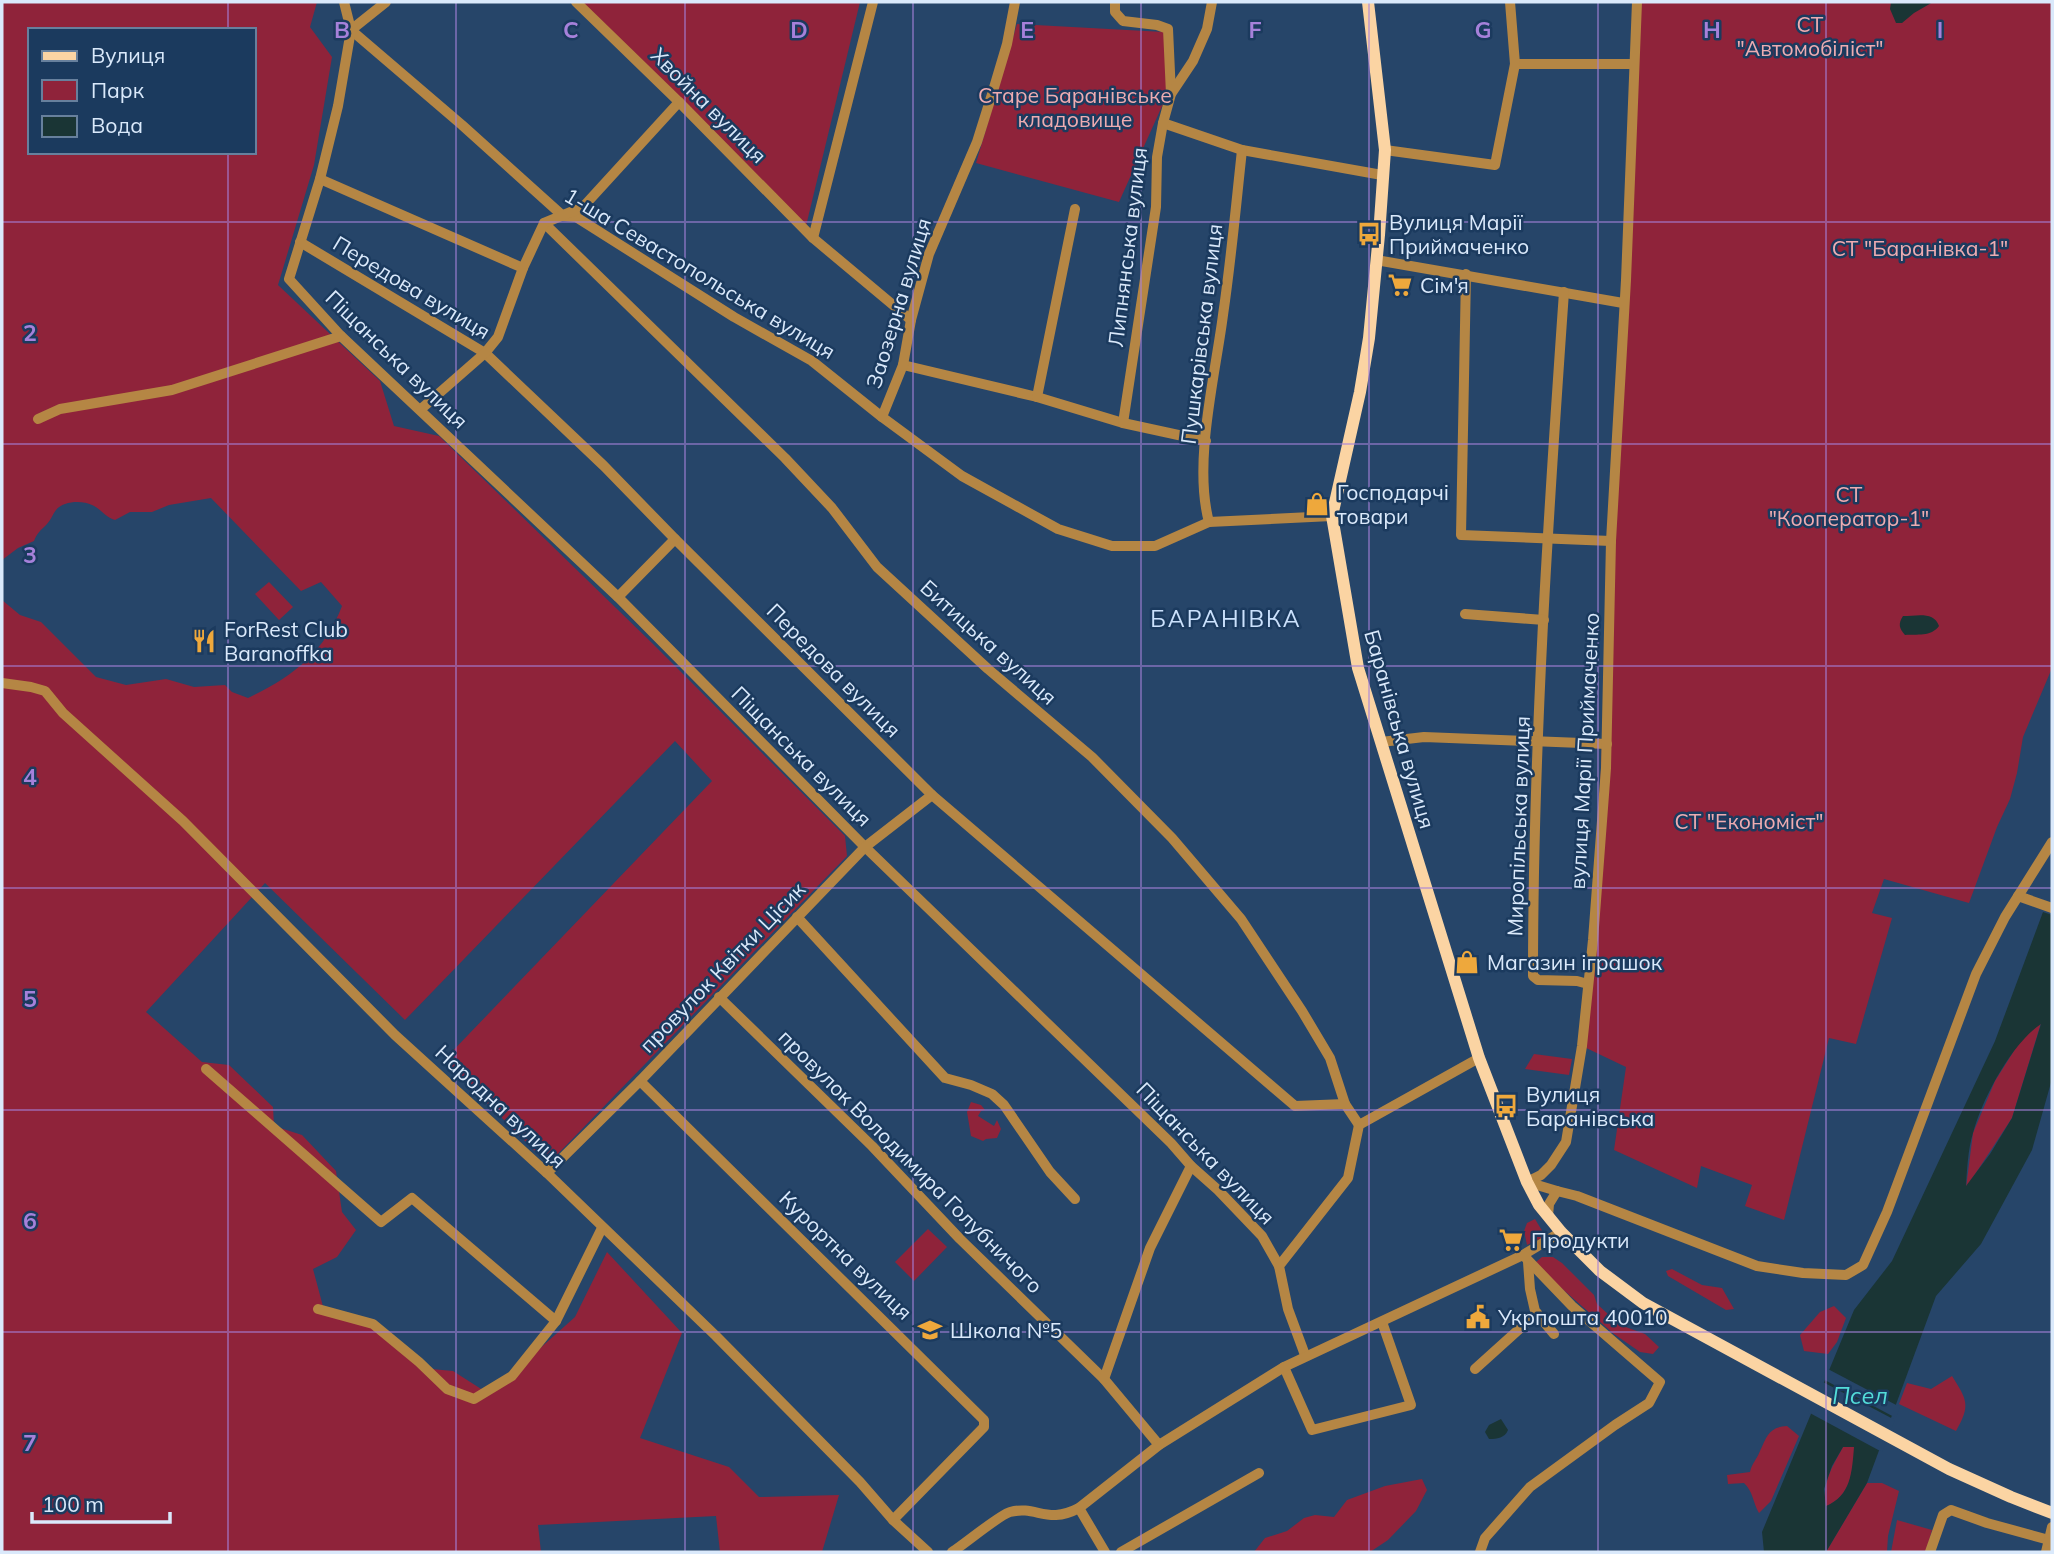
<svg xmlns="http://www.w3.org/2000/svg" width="2054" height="1554" font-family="Mulish,sans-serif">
<rect width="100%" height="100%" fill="#264569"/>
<g fill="#8f233a" fill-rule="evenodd">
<path d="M2,2H317L310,27L332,57L314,165L278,285L380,381L394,426L439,436L652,643L845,836L847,856L548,1164L444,1060L712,781L675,741L405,1020L265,883L146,1012L202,1062L229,1065L273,1107L274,1126L302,1135L336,1171L342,1212L356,1230L337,1257L313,1269L325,1314L372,1327L421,1368L453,1371L489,1394L575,1317L607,1252L682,1333L640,1438L729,1467L759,1497L839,1495L822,1552H720L716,1516L538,1525L541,1552H2V600L20,615L41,622L96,677L126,685L166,679L194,687L225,685L232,692L248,698C292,677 324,653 342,606L321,582L301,591L211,498L169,505L152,512H130L115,520C105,517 101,509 92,505C82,500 63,501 56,510C52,515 51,520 47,524C40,531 37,533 34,541L18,548L2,560ZM30,30H254V152H30Z"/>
<polygon points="581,2 860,2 806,226"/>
<polygon points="1637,2 2052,2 2052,668 2023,737 2017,773 2010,799 1997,827 1969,903 1884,879 1872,913 1892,918 1856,1044 1829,1038 1784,1220 1745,1206 1752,1185 1701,1166 1697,1188 1614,1150 1626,1067 1582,1046 1593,940"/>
<polygon points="1017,24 1164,32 1167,95 1119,202 976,163"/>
<polygon points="269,582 293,607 279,620 255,594"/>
<polygon points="2041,1023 2012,1118 1966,1188 1973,1133 1995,1081 2022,1038"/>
<polygon points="1534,1054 1572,1059 1569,1075 1525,1069"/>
<polygon points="971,1102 981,1105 985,1110 981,1111 978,1116 994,1126 997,1120 1001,1129 997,1138 986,1139 983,1141 971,1136 967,1112"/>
<polygon points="1535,1219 1544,1234 1542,1238 1527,1245 1524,1231 1527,1223"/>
<polygon points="928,1229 947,1247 914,1281 895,1262"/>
<polygon points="1542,1257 1553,1257 1562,1263 1594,1295 1597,1304 1620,1325 1645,1334 1659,1347 1653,1354 1640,1352 1614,1334 1537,1267 1536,1262"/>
<polygon points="1672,1269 1702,1285 1722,1288 1734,1309 1726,1310 1668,1276 1666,1271"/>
<polygon points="1834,1306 1846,1318 1837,1342 1828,1354 1804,1351 1800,1335 1820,1312"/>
<path d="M1952,1376C1967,1400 1971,1405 1956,1431L1899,1404L1907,1383L1931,1389Z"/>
<path d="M1787,1426L1799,1436L1771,1501L1759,1513C1753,1503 1753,1491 1744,1483L1728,1484L1727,1475L1750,1472C1752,1463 1757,1459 1760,1451C1767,1436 1769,1427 1787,1426Z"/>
<path d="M1843,1447H1855C1852,1473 1852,1495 1825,1507C1823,1481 1831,1469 1843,1447Z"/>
<polygon points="1422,1479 1427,1490 1416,1511 1388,1540 1370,1552 1254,1552 1265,1538 1287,1531 1304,1518 1315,1515 1334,1517 1347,1500 1385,1486"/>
<polygon points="1867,1483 1882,1483 1899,1491 1888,1536 1887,1552 1826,1552"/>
<polygon points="1897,1520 1932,1530 1926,1552 1891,1552"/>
</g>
<g fill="#1a3535" fill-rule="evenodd">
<polygon points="1891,2 1933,2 1914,13 1902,23 1896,23 1890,9"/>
<path d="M1903,616C1917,616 1934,611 1939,626C1931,637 1917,634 1905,635C1899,628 1898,624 1903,616Z"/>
<path d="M2043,912L2052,915V1079L2032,1150L1981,1244L1936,1296L1867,1483L1826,1552H1764L1762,1532L1854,1310L1892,1261L1995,1041ZM2041,1024L2012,1118L1990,1154L1966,1186C1967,1170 1968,1149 1973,1133C1982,1099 2012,1043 2041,1024ZM1843,1447H1854C1852,1472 1851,1496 1826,1506L1824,1489L1832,1466Z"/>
<path d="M1501,1419L1508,1430C1505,1438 1497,1439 1489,1439L1485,1432L1489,1425Z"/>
</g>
<g fill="#264569">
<polygon points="1826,1368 1900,1407 1896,1418 1821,1378"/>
<polygon points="1821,1381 1895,1420 1882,1452 1808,1412"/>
</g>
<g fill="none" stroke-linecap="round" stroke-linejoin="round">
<g stroke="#b58644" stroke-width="10">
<polyline points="344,2 351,30 462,125 563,216 576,217 734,317 812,361 882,417 962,476 1058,529 1112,546 1155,546 1209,522 1332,516"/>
<polyline points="386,2 351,30 338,106 320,179 289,279 341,336 618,597 865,847 1171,1143 1191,1166 1218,1190 1262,1236 1279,1266"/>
<polyline points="576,2 679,102 813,238 911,320"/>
<polyline points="1115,2 1115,12 1123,21 1157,25 1168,29 1171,94"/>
<polyline points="1515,64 1634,64"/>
<polyline points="1163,123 1242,150 1382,175"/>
<polyline points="1385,150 1495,165 1515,64 1510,2"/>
<polyline points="320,179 523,268"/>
<polyline points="544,223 785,458 832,508 877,567 988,669 1092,757 1172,838 1241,919 1302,1011 1330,1058 1345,1104 1359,1125"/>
<polyline points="813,238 873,2"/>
<polyline points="300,242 485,353 604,466 675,539 932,795 1295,1106 1345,1104"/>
<polyline points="1376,260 1623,303"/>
<polyline points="1466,274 1461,535 1611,541"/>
<path d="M1564,292C1548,519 1533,748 1533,976L1538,980L1577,981L1588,984"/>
<polyline points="903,365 1037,397 1123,423 1206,441"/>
<polyline points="1037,397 1075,209"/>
<polyline points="421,409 485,353 498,337 523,268 544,223 583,207 679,102"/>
<polyline points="882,417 903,365 911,320 929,254 977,142 993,91 1007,44 1015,2"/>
<polyline points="38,419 60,409 172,390 341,336"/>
<polyline points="1123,423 1156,207 1157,157 1163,123 1171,94 1193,61 1207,29 1212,2"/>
<path d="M1209,522C1193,463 1215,377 1223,315C1231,261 1236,205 1242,150"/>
<polyline points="618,597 675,539"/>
<polyline points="1465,614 1544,620"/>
<polyline points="2,683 31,687 45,691 63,713 183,821 395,1035 547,1173 716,1336 860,1482 893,1520 928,1552"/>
<polyline points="1381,742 1424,737 1607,744"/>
<polyline points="2018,896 2052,908"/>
<polyline points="797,917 945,1078 971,1085 992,1094 1004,1105 1050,1172 1075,1199"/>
<polyline points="719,997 872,1146 960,1239 1104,1379 1159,1445"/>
<polyline points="206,1069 381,1222 412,1198 556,1321"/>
<polyline points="640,1081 984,1420 984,1427 893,1520"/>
<polyline points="547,1173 640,1081 865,847 932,795"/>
<polyline points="1527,1182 1541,1175 1551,1165 1566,1142 1582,1046 1593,940 1606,768 1611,541 1626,280 1637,2"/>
<polyline points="1527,1182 1557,1191"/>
<polyline points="1548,1216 1549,1204 1557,1191 1577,1196 1757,1266 1803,1273 1846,1275 1863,1265 1887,1212 1976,974 2005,917 2052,842"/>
<polyline points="1528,1262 1530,1289 1535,1311 1554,1334"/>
<polyline points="318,1309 373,1324 419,1362 447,1389 474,1399 512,1376 556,1321 602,1228"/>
<polyline points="1305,1355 1288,1309 1279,1266 1348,1178 1359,1125 1479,1058"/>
<polyline points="1284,1367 1312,1430 1411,1405 1382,1322"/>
<polyline points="1475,1369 1537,1313"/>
<polyline points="1104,1379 1150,1248 1191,1166"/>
<polyline points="1079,1508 1105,1552"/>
<path d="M952,1552C965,1544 999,1515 1010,1512C1037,1505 1047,1525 1079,1508L1159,1445L1284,1367L1523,1255L1561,1232"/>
<polyline points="1121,1552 1259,1473"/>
<polyline points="1480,1552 1485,1538 1530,1487 1615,1425 1649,1403 1660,1382 1572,1306 1523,1255"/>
<polyline points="1930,1552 1943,1515 1951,1510 1987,1523 2049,1540"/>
<polyline points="2046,1552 2052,1527"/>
</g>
<polyline stroke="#fbd4a3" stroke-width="12" points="1368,2 1385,150 1379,235 1369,338 1360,392 1332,516 1358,668 1479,1058 1527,1182 1539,1205 1561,1232 1600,1271 1643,1303 1949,1469 2011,1497 2052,1513"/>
</g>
<path fill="none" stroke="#a681da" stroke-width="2" stroke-opacity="0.55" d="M228,2V30M456,2V1552M685,2V1552M913,2V1552M1141,2V1552M1369,2V1552M1598,2V1552M1826,2V1552M228,152V1552M2,222H2052M2,444H2052M2,666H2052M2,888H2052M2,1110H2052M2,1332H2052"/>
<defs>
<g id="bus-bare" transform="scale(1.89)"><path d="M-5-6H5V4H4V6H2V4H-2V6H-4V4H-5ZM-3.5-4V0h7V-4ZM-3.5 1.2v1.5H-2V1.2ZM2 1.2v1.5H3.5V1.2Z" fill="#eea83c" stroke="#1b3a5e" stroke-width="2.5" paint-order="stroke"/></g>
<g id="supermarket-bare" transform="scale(1.89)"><path d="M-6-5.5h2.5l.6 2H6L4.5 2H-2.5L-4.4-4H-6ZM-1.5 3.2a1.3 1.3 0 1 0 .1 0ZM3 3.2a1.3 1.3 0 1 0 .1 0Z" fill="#eea83c" stroke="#1b3a5e" stroke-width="2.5" paint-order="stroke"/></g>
<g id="shop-bare" transform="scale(1.89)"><path d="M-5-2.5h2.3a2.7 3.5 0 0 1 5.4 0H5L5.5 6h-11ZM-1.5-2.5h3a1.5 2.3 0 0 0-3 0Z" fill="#eea83c" stroke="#1b3a5e" stroke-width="2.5" paint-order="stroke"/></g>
<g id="restaurant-bare" transform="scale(1.89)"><path d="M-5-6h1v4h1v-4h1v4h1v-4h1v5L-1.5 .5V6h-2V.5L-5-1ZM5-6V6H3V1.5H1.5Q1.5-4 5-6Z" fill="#eea83c" stroke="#1b3a5e" stroke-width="2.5" paint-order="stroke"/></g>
<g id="civic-bare" transform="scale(1.89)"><path d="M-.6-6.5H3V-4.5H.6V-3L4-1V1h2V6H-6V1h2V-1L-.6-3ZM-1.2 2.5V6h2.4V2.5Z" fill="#eea83c" stroke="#1b3a5e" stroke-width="2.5" paint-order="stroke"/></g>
<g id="school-bare" transform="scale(1.89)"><path d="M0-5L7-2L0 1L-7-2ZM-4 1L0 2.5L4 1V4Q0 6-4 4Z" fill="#eea83c" stroke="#1b3a5e" stroke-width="2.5" paint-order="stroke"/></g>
</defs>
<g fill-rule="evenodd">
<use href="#bus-bare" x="1369" y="234"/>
<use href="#supermarket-bare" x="1400" y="285"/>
<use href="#shop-bare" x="1317" y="504"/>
<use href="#restaurant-bare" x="204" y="641"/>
<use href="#shop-bare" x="1467" y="962"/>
<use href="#bus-bare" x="1506" y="1106"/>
<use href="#supermarket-bare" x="1511" y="1240"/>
<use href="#civic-bare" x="1478" y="1317"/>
<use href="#school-bare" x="930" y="1330"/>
</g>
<g text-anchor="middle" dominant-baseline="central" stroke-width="5" stroke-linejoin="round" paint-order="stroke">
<g font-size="21" fill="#eeacb1" stroke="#1b3a5e">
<text x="1810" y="24">СТ<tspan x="1810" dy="24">"Автомобіліст"</tspan></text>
<text x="1075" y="95">Старе Баранівське<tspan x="1075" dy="24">кладовище</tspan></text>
<text x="1920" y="248">СТ "Баранівка-1"</text>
<text x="1849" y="494">СТ<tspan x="1849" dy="24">"Кооператор-1"</tspan></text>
<text x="1749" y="821">СТ "Економіст"</text>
</g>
<g font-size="21" fill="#dae9fb" stroke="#1b3a5e">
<text transform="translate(709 105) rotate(45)">Хвойна вулиця</text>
<text transform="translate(1127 247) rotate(-83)">Липнянська вулиця</text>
<text transform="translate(700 273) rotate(31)">1-ша Севастопольська вулиця</text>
<text transform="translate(412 287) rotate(31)">Передова вулиця</text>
<text transform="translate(898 303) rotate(-73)">Заозерна вулиця</text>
<text transform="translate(1201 334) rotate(-83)">Пушкарівська вулиця</text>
<text transform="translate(397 359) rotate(44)">Піщанська вулиця</text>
<text transform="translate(989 642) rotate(42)">Битицька вулиця</text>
<text transform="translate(834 670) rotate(45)">Передова вулиця</text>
<text transform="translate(1400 729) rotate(74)">Баранівська вулиця</text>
<text transform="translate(1584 751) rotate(-87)">вулиця Марії Приймаченко</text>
<text transform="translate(802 756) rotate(45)">Піщанська вулиця</text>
<text transform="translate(1518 826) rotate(-88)">Миропільська вулиця</text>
<text transform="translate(722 967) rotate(-46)">провулок Квітки Цісик</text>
<text transform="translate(501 1106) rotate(43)">Народна вулиця</text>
<text transform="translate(1206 1153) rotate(46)">Піщанська вулиця</text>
<text transform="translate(911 1161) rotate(45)">провулок Володимира Голубничого</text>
<text transform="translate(846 1255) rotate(44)">Курортна вулиця</text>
</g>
<g font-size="21" fill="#dae9fb" stroke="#1b3a5e" text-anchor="start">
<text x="1389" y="222">Вулиця Марії<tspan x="1389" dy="24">Приймаченко</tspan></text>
<text x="1420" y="285">Сім'я</text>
<text x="1337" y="492">Господарчі<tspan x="1337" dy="24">товари</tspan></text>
<text x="224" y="629">ForRest Club<tspan x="224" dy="24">Baranoffka</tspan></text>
<text x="1487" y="962">Магазин іграшок</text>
<text x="1526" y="1094">Вулиця<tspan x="1526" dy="24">Баранівська</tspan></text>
<text x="1531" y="1240">Продукти</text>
<text x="1498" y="1317">Укрпошта 40010</text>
<text x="950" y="1330">Школа №5</text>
</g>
<g font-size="23" letter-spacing="2" fill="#cbe1fc" stroke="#1b3a5e">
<text x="1226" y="618">БАРАНІВКА</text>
</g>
<g font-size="23" font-style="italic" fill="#53ddda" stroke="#1b3a5e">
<text x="1860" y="1395">Псел</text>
</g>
</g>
<g font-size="23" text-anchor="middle" font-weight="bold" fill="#a681da" stroke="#1b3a5e" stroke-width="5" stroke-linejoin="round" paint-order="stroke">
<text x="342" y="38">B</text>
<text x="571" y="38">C</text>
<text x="799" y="38">D</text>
<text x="1027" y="38">E</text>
<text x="1255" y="38">F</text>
<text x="1483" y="38">G</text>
<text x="1712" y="38">H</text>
<text x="1940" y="38">I</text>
<text x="30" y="341">2</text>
<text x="30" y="563">3</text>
<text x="30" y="785">4</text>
<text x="30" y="1007">5</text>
<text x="30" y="1229">6</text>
<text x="30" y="1451">7</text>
</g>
<rect width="2054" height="1554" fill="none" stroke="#dae9fb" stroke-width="7"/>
<rect x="28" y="28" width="228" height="126" fill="#1b3a5e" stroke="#67809d" stroke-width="2"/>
<rect x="42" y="51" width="35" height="10" fill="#fbd4a3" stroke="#67809d" stroke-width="2"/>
<text x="91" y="63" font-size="21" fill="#dae9fb">Вулиця</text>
<rect x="42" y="80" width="35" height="21" fill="#8f233a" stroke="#67809d" stroke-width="2"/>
<text x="91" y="98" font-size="21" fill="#dae9fb">Парк</text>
<rect x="42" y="116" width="35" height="21" fill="#1a3535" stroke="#67809d" stroke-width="2"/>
<text x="91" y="133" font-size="21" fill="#dae9fb">Вода</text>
<path d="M32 1512v10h138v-10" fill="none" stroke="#dae9fb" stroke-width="3.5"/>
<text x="42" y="1512" font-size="21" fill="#dae9fb" stroke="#1b3a5e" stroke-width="5" paint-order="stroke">100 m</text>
</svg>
